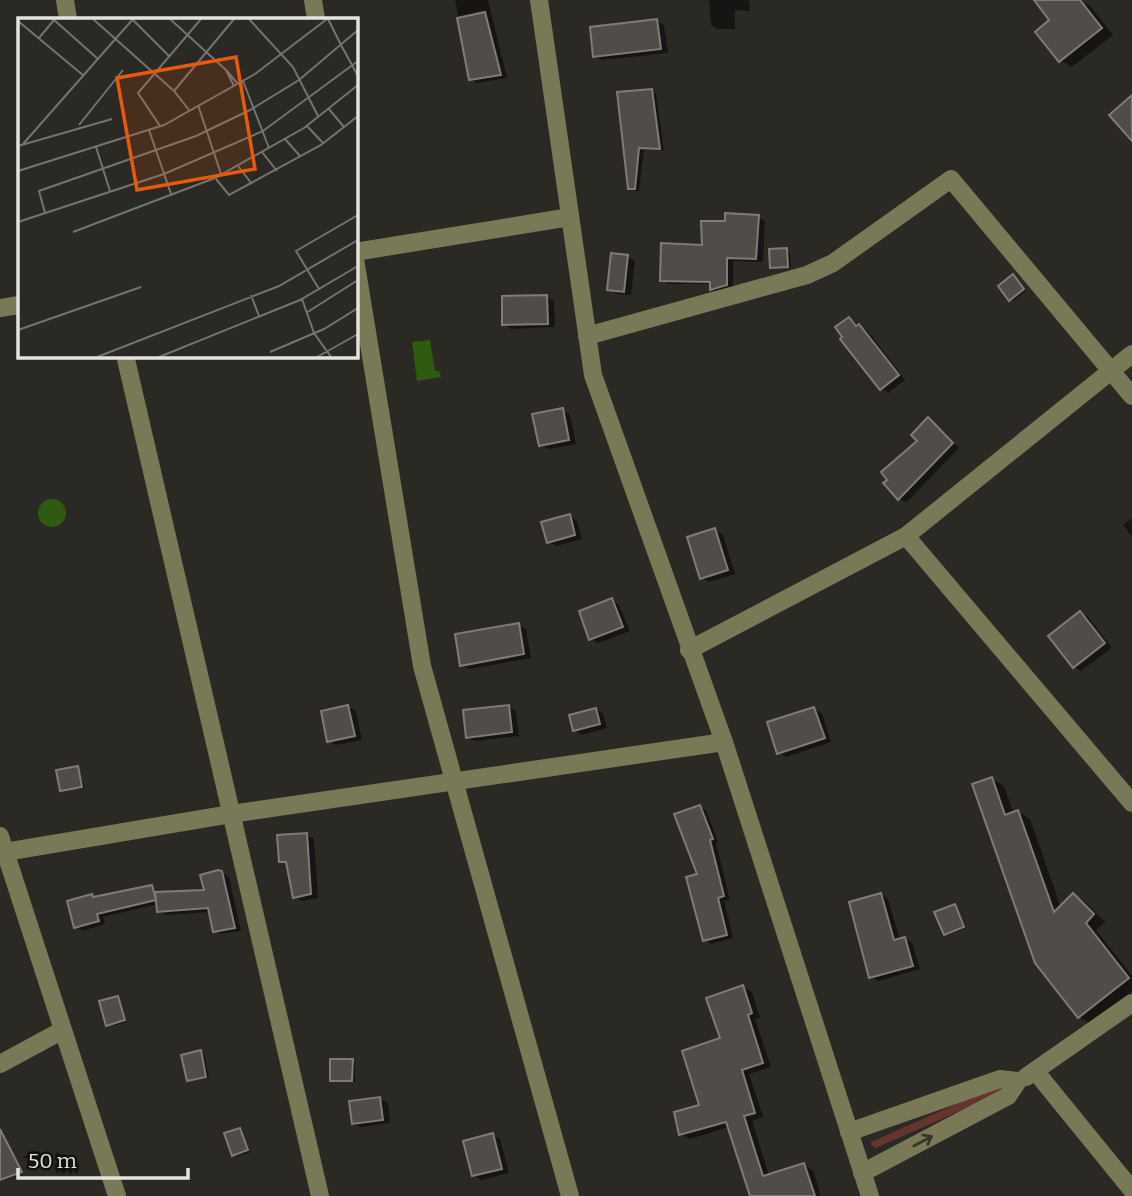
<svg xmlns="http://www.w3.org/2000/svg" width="1132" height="1196" font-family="Bitter,serif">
<rect width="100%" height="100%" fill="#2b2924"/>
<polygon fill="#66342e" points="1003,1083 1005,1091 876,1148 871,1145 871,1142"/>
<g fill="#2f5a11">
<polygon points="430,340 435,371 439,371 441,377 417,381 412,342"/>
<circle cx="52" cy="513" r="14"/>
</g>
<g fill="#0007">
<polygon points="455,0 488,0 507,78 477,83 470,79"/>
<polygon points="709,0 749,0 750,11 735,10 735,29 718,29 711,25"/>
<polygon points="1044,0 1079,0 1090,6 1113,35 1072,67 1060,60 1052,20"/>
<polygon points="657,21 664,25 668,53 602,60 594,56"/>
<polygon points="651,91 656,94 664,151 644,149 639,191 635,191 630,188"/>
<polygon points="758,217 765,221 763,262 733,261 733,289 719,293 712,289 711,284 669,284 662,280 704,247 727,222"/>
<polygon points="787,250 790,252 791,268 772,267"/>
<polygon points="627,257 635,261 631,295 616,294 609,289"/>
<polygon points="1014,276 1026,291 1013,301 1010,299"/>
<polygon points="547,297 554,301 555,327 511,329 504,324"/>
<polygon points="849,319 867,330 905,380 888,393 881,388 845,337"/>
<polygon points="562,410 570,415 576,444 548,449 540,445"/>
<polygon points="929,420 959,448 906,503 899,498"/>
<polygon points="570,516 577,521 582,539 556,546 548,542"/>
<polygon points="1132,518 1132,537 1123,525"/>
<polygon points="715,530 723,535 735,574 709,582 701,578"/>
<polygon points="612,600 619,605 630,631 598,643 591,639"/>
<polygon points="1081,613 1088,617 1112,648 1081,671 1074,667"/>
<polygon points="518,625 526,629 531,658 469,669 462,665"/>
<polygon points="508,706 516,711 519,736 475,741 467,737"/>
<polygon points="348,707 356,711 362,740 336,745 329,741"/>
<polygon points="596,709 603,714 607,728 582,735 575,730"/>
<polygon points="814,709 822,713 831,742 786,757 778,752"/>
<polygon points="78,768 85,788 61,790"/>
<polygon points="992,779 1004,786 1014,814 1018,812 1030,819 1061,908 1074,895 1085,902 1105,922 1096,930 1132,976 1132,991 1091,1024 1079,1017 1036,962"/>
<polygon points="700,807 706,810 718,842 716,843 730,900 724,901 733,938 711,944 704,940 699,875"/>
<polygon points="307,835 314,839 318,898 302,901 295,897 289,866 281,861"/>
<polygon points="222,873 229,877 241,931 221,934 214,930 210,912 165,915 159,911 158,904 103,917 105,924 82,931 76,927 92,896 96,898 152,887 159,894 206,891"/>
<polygon points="881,894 888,899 900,940 905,938 912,943 920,969 878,981 871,977"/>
<polygon points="955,906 966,928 948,935 945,933"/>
<polygon points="743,987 752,992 760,1018 755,1019 771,1067 749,1074 763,1117 752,1121 769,1175 804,1165 813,1170 821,1196 750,1196 729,1127 690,1139 681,1134 701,1106 722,1040"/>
<polygon points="118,998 127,1022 111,1026 108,1025"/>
<polygon points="201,1052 204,1054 209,1078 192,1081 188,1080"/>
<polygon points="352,1061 355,1062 355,1082 332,1080"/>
<polygon points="380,1099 388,1103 390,1123 361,1127 354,1123"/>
<polygon points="0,1127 24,1173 6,1180 0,1172"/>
<polygon points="240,1129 250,1152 236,1157 233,1155"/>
<polygon points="493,1135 500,1139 509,1173 481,1180 474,1175"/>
</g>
<g fill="#514c48" stroke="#817b77" stroke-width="2">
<polygon points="1034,0 1080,0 1102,28 1059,62 1035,32 1049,20"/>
<polygon points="485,12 501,75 469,80 457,18"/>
<polygon points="657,19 661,49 593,57 590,27"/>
<polygon points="652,89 660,149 639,148 635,189 628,189 617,92"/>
<polygon points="1132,95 1132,141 1109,115"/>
<polygon points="725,213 759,215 756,259 727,258 727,285 710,290 710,282 660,281 661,243 702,245 701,221 725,221"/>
<polygon points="787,248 788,267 770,268 769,249"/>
<polygon points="611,253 628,255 624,292 607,290"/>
<polygon points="1013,274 1024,289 1009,301 998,286"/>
<polygon points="547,295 548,324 502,325 502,296"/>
<polygon points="849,317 856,326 859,324 899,375 880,390 840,339 842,337 835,327"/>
<polygon points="563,408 569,440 539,446 532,414"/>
<polygon points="928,417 953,443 898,500 883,483 887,480 881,472 917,441 911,435"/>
<polygon points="570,514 575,535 547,543 541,522"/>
<polygon points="715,528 728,570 700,579 687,537"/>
<polygon points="612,598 623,627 589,640 579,611"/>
<polygon points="1080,611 1105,643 1073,668 1048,636"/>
<polygon points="519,623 524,654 460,666 455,634"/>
<polygon points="348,705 355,736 327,742 321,711"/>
<polygon points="509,705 512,732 466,738 463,710"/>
<polygon points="814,707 825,738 777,754 767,722"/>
<polygon points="596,708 600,724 573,731 569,715"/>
<polygon points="78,766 82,787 60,791 56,770"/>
<polygon points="992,777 1005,815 1018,810 1054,912 1073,893 1094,914 1086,923 1129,978 1078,1018 1035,963 972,784"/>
<polygon points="700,805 713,839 710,840 724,896 718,898 727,935 703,941 686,877 697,874 674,814"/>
<polygon points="307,833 311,894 293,898 286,862 279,862 277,835"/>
<polygon points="218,870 222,871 235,928 213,932 208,908 157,912 155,892 204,890 200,875"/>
<polygon points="152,885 156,900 97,914 99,921 74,928 67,901 92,894 93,897"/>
<polygon points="881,893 894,940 905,937 913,966 869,978 849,902"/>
<polygon points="955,904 964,927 944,935 934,912"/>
<polygon points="743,985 752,1013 748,1015 763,1063 742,1070 755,1113 744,1116 763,1176 804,1163 815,1196 750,1196 726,1122 679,1135 674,1112 699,1105 682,1051 720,1038 706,998"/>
<polygon points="118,996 125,1020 106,1026 99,1001"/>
<polygon points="201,1050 206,1077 187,1081 181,1055"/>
<polygon points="330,1059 353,1059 352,1081 330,1081"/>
<polygon points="380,1097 383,1120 352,1124 349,1101"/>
<polygon points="240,1128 248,1150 232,1156 224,1133"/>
<polygon points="0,1129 22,1172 0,1180"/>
<polygon points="493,1133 502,1169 472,1176 463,1141"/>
</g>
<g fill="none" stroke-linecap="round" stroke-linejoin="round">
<g stroke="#797957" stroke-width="18">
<polyline points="65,0 68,19"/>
<polyline points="313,0 316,19"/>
<polyline points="539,0 593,375 724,742 870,1196"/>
<polyline points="355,252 570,217"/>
<polyline points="355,259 422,666 570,1196"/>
<polyline points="0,308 19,305"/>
<polyline points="587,336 807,275 833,263 951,179 1132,396"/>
<polyline points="125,355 320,1196"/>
<polyline points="906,536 1132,803"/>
<polyline points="689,650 906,536 1132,354"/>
<polyline points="0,836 117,1196"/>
<polyline points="5,852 231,814 724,742"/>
<polyline points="0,1064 61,1031"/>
<polyline points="1036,1072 1132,1190"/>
<polyline points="1026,1077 1132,1003"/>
<polyline points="849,1132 1000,1079 1018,1081 1008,1096 862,1173"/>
</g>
</g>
<defs><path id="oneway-shaft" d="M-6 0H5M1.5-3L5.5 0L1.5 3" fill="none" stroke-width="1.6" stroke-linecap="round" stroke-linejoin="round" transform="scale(1.75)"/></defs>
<use stroke="#373528" href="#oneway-shaft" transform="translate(923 1141) rotate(-28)"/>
<g transform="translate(18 18)">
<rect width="340" height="340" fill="#2b2924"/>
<path fill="none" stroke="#75736f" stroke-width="2" d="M35,1L80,41M75,1L156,73L171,92M114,1L151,38M152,1L208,52M231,1L275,49L300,98M310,1L323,27M0,3L66,58M21,20L36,2M323,27L340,58M225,63L251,130M216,68L208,52L220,66M156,73L216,1M180,87L203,156M310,90L326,109M61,107L105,52M142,108L120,75L183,1M289,108L305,125M131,112L153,176M267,121L282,138M5,126L115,1M0,128L94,101M78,129L92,173M244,134L259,153M220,148L234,166M0,153L146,107L237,56L309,1M198,161L211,177L303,127L340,98M27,195L21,173L178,118L232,92L281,62L340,12M0,204L146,156L245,113L340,43M55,214L197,160L286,110L340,67M301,271L278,233L340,197M233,277L241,298M284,281L296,315L313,339M288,295L340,262M0,312L123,269M252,334L306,311L340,290M79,339L261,268L340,222M141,339L282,282L340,248M299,339L340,316"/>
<path fill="#e8590c" fill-opacity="0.15" stroke="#e8590c" stroke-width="3.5" d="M218,39L237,151L119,172L99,60Z"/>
<rect width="340" height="340" fill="none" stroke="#e5e3e0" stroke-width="3.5"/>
</g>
<path d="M18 1168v10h170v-10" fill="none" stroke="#e5e3e0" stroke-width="3.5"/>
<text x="28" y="1168" font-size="21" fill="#e5e3e0" stroke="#13110f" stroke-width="5" paint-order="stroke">50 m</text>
</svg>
